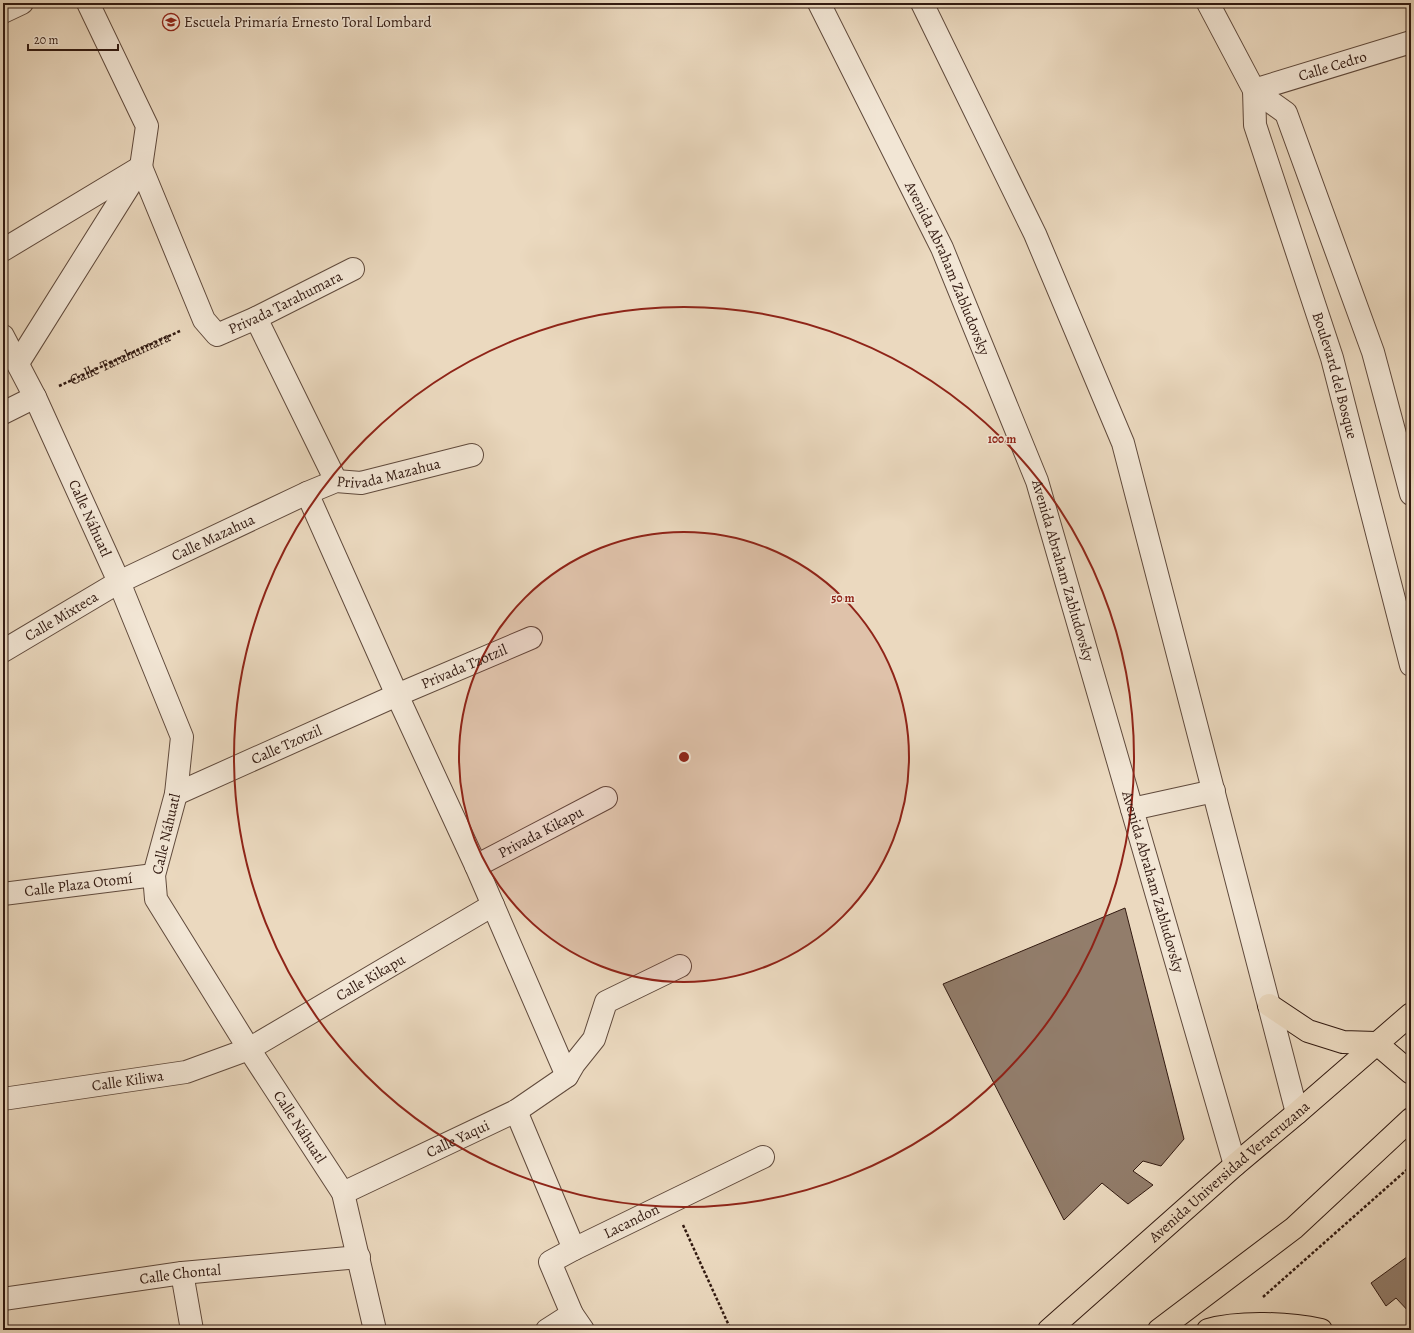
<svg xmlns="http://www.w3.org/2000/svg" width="1414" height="1333" font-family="Alegreya,serif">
<rect width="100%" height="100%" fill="#ebd9bf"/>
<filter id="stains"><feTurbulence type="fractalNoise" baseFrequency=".005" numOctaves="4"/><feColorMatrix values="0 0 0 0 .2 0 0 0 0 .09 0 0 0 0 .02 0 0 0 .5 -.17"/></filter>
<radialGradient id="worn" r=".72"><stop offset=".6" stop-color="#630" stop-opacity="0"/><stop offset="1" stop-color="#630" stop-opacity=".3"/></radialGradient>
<g fill="#927d6b" stroke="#321a11">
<polygon points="1125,908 1184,1139 1161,1166 1143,1161 1133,1171 1153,1185 1128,1204 1102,1183 1064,1220 943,984"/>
<polygon points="1411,1254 1411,1314 1396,1298 1386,1306 1371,1283"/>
</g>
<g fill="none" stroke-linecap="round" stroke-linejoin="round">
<g stroke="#604a3c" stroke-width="24">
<g id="minor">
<path id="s2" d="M819,3L942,248L1037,481L1235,1165"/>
<polyline points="922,3 1035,234 1123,443 1297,1113"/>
<polyline points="1208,3 1254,90 1286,113 1373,352 1411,494"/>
<polyline points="3,12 22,3"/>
<path id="s3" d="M1254,90L1255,125L1332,358L1411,665"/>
<path id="s4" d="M1254,90L1411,42"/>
<path id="s5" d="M3,250L141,167L204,320L217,335L256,318L353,269"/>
<polyline points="256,318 336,481"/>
<path id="s6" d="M3,336L35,397L119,582L182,737L176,794L154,875L156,899L249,1049L343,1193L375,1330"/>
<polyline points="18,363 141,167 147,126 88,3"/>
<polyline points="3,413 35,397"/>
<polyline points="307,493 397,695 476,866 567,1076"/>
<path id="s7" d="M3,651L119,582L307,493L336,481L361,483L472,455"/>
<path id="s8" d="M176,794L397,695L531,638"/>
<polyline points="1132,809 1214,791"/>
<path id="s9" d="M476,866L606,798"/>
<path id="s10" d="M3,894L154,875"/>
<path id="s11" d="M3,1099L186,1072L249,1049L493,905"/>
<polyline points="516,1111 574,1249"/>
<path id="s12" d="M343,1193L516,1111L567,1076L574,1064L594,1039L606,1002L680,966"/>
<polyline points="182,1273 192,1330"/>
<path id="s13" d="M3,1299L182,1273L359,1257"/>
<polyline points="547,1330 572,1314"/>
<path id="s14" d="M583,1330L572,1314L550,1262L574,1249L763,1157"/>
</g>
</g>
<g stroke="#321a11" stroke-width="24">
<g id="major">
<polyline points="1269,1005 1308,1031 1343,1042 1376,1043 1411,1073"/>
<path id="s15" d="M1049,1330L1235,1165L1297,1113L1411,1014"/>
<polyline points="1159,1330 1294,1228 1411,1119"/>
<path d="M1208,1330C1239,1321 1289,1323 1321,1330"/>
</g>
</g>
<g stroke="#321a11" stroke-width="2.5" stroke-dasharray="3 2" stroke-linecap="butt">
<path id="s1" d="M59,386L180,331"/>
<polyline points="683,1225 731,1330"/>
<polyline points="1263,1297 1411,1166"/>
</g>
<use href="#minor" stroke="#f2e6d5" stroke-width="22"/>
<use href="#major" stroke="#ebd9bf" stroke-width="22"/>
</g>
<circle cx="684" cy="757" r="225" fill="#8f2418" fill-opacity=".12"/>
<g fill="none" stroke="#8f2418" stroke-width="2">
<circle cx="684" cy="757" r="225"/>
<circle cx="684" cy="757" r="450"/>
</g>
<defs>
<g id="school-ring" transform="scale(0.9)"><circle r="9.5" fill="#f2e6d5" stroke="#8f2418" stroke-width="1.5"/><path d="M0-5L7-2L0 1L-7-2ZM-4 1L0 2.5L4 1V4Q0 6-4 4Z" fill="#8f2418"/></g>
</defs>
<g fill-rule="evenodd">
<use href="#school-ring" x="171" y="22"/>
</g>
<g text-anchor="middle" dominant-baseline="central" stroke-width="3" stroke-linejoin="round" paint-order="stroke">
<g font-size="15" fill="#321a11" stroke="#f2e6d5" text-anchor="start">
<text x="184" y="22">Escuela Primaría Ernesto Toral Lombard</text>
</g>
<g font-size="15" fill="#321a11" stroke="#f2e6d5">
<text stroke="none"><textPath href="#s4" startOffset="82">Calle Cedro</textPath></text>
<text stroke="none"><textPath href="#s2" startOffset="295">Avenida Abraham Zabludovsky</textPath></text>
<text stroke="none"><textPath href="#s5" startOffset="422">Privada Tarahumara</textPath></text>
<text stroke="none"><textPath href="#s1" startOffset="67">Calle Tarahumara</textPath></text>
<text stroke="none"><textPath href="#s3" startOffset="298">Boulevard del Bosque</textPath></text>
<text stroke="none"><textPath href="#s7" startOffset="428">Privada Mazahua</textPath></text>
<text stroke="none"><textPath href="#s6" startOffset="202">Calle Náhuatl</textPath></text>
<text stroke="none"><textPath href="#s7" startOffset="239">Calle Mazahua</textPath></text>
<text stroke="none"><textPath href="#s2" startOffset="619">Avenida Abraham Zabludovsky</textPath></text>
<text stroke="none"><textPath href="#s7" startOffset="68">Calle Mixteca</textPath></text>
<text stroke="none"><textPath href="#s8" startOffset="315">Privada Tzotzil</textPath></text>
<text stroke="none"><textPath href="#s8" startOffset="121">Calle Tzotzil</textPath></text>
<text stroke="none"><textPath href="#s9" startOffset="73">Privada Kikapu</textPath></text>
<text transform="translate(166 834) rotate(-77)">Calle Náhuatl</text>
<text stroke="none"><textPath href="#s2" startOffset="943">Avenida Abraham Zabludovsky</textPath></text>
<text stroke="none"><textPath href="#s10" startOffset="76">Calle Plaza Otomí</textPath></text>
<text stroke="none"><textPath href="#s11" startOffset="393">Calle Kikapu</textPath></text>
<text stroke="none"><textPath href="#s11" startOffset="126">Calle Kiliwa</textPath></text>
<text stroke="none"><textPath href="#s6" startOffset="874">Calle Náhuatl</textPath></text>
<text stroke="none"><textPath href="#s12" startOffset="127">Calle Yaqui</textPath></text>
<text stroke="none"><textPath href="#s15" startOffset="240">Avenida Universidad Veracruzana</textPath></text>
<text stroke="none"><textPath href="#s14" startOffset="167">Lacandon</textPath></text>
<text stroke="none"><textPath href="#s13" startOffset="179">Calle Chontal</textPath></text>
</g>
</g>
<circle cx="684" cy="757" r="6" fill="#8f2418" stroke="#f2e6d5" stroke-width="2"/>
<g font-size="12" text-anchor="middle" font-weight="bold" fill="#8f2418" stroke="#f2e6d5" stroke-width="3" stroke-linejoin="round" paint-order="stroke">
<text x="1002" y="443">100 m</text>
<text x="843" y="602">50 m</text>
</g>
<rect width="1414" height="1333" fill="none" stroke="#ebd9bf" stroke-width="16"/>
<rect x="4" y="4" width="1406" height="1325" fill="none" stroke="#321a11" stroke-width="2"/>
<rect x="8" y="8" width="1398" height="1317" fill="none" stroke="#321a11"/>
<path d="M28 44v6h90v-6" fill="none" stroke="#321a11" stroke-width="2"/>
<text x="34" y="44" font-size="12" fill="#321a11" stroke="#f2e6d5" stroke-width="3" paint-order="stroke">20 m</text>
<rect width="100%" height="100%" filter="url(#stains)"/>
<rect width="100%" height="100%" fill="url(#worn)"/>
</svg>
